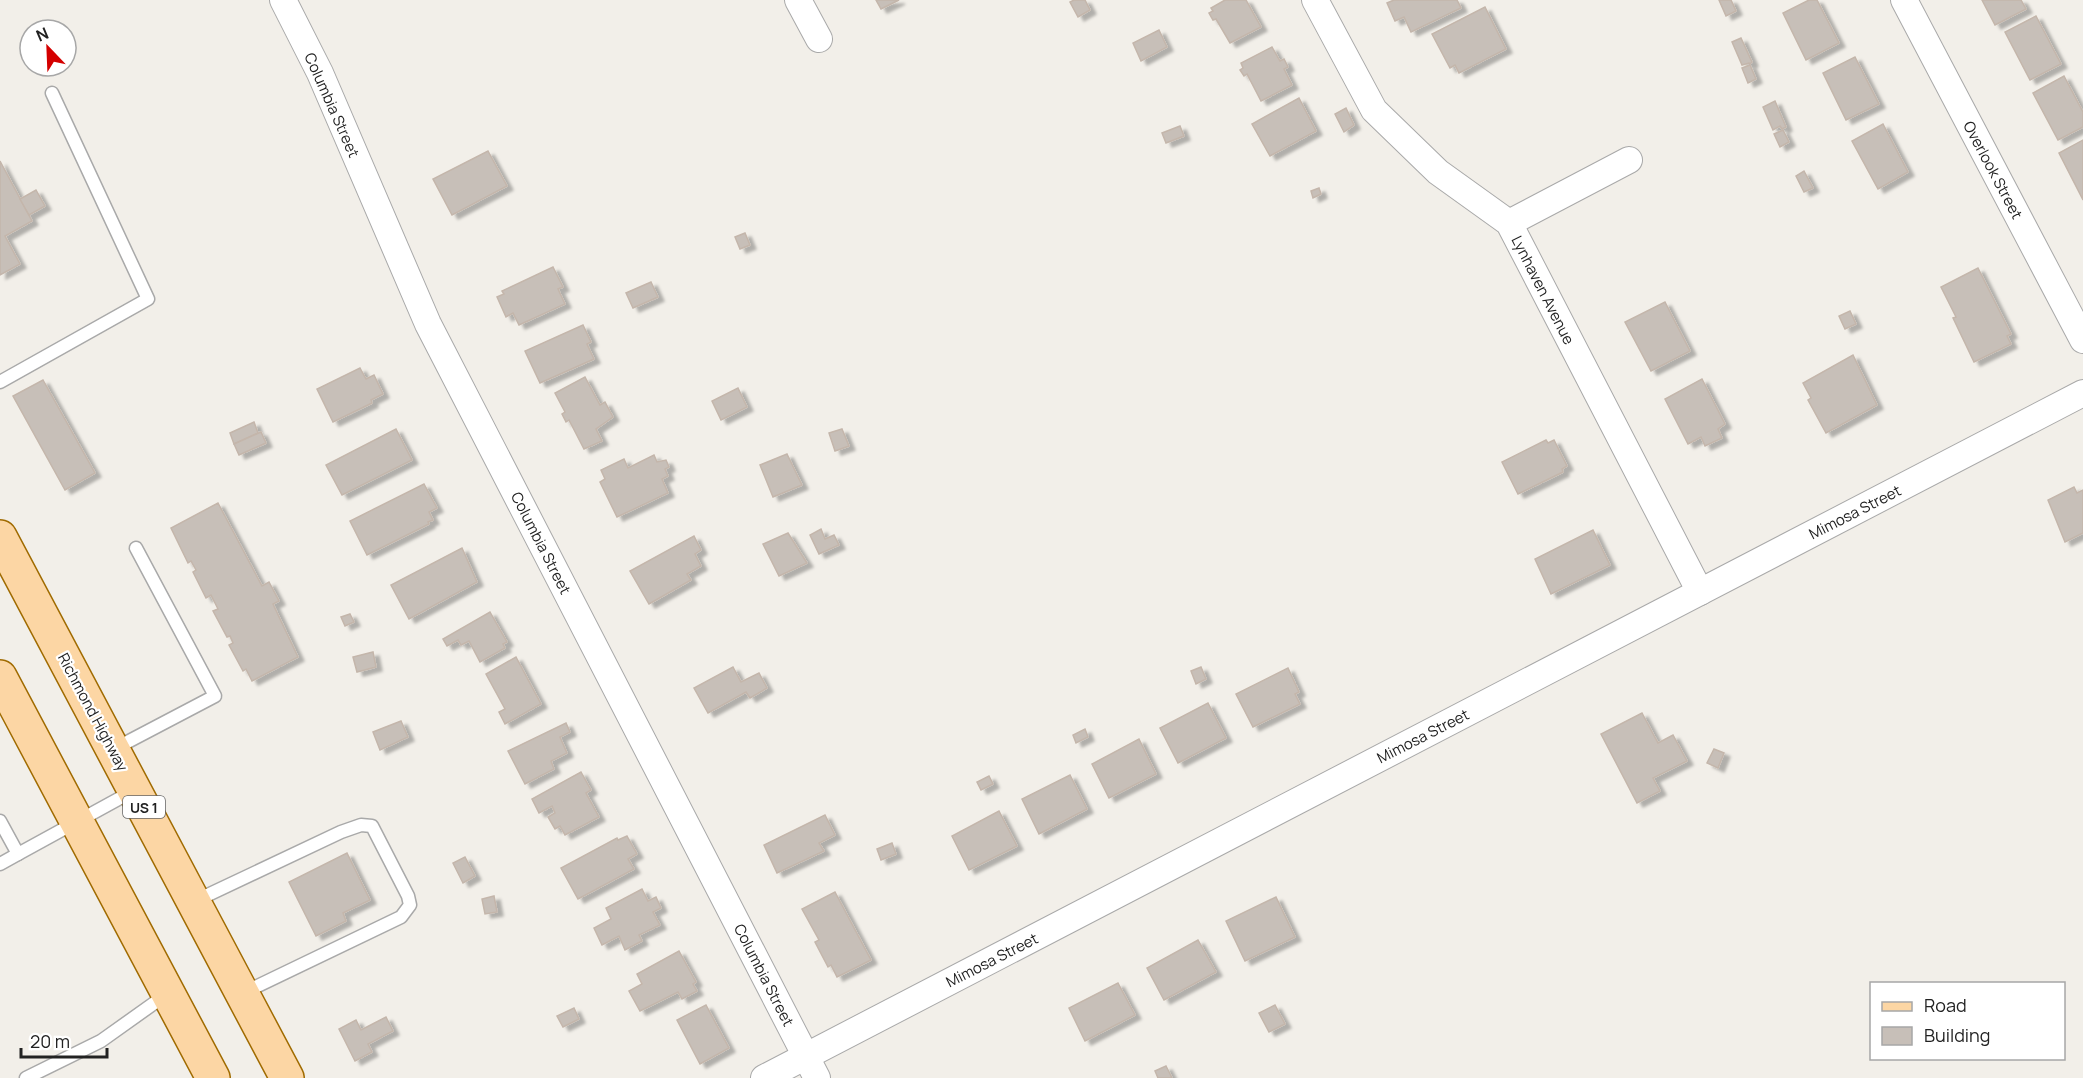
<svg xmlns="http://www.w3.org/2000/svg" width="2083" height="1078" font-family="Manrope,sans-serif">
<defs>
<filter id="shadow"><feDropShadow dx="6" dy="4" stdDeviation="1.5" flood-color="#0004"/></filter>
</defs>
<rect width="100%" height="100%" fill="#f2efe9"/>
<g fill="#c7bfb8" stroke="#c4b6ab" stroke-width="1.5" filter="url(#shadow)">
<polygon points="876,0 899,0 881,9"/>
<polygon points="1074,0 1085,0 1090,10 1078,17 1070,2"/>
<polygon points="1225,0 1246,0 1261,27 1230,43 1216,19 1213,20 1209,13 1213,11 1211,8"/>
<polygon points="1394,0 1457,0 1461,8 1411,32 1404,17 1395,21 1387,3"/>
<polygon points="1719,0 1731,0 1736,11 1726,16"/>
<polygon points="1809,0 1817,0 1839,43 1806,60 1783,13"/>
<polygon points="1982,0 2021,0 2026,9 1995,25"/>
<polygon points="1485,7 1506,49 1459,73 1455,65 1450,68 1432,34"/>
<polygon points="2036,16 2061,64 2030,80 2005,32"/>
<polygon points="1159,30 1167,47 1141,61 1133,43"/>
<polygon points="1741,38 1752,62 1750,64 1749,63 1742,65 1732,42"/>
<polygon points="1272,47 1280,61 1284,59 1288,67 1284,69 1292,85 1261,101 1247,74 1244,76 1240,70 1243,68 1241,63"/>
<polygon points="1855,57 1879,104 1846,120 1823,73"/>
<polygon points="1750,65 1756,79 1748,83 1742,68"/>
<polygon points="2064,76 2083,112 2083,127 2058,140 2033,93"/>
<polygon points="1299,98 1316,131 1270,156 1252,124"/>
<polygon points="1775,101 1786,127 1782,129 1780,126 1773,130 1763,107"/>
<polygon points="1346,108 1354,125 1344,132 1335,114"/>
<polygon points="1883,124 1908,172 1878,189 1852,141"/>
<polygon points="1180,126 1184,136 1166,143 1162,133"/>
<polygon points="1783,130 1789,142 1780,147 1774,134"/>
<polygon points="2083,140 2083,200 2059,153"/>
<polygon points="488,151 507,186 452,215 433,179"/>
<polygon points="0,161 32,221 5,236 20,264 0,275"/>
<polygon points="1804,171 1813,188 1804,192 1796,176"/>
<polygon points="1319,188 1321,194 1313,198 1311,191"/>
<polygon points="36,190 45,206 29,215 20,199"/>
<polygon points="745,233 750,245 740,249 735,237"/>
<polygon points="553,267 563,287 558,289 565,304 519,325 513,313 506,317 497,297 504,294 502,291"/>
<polygon points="1978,268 2011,334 2007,336 2011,344 1974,362 1953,318 1956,317 1941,287"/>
<polygon points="651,282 658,297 633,308 626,293"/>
<polygon points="1665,302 1690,351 1651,371 1625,322"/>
<polygon points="1850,311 1856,324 1845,329 1839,316"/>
<polygon points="583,325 591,342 587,344 594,359 540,383 525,351"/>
<polygon points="1853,355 1877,405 1826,433 1808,400 1811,398 1803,383"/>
<polygon points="360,368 366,379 374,375 383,394 371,400 372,403 333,422 317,389"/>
<polygon points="585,377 600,405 605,402 613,417 596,429 602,441 584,449 569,420 566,422 562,414 565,412 555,393"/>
<polygon points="1702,379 1725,424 1718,429 1722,438 1705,446 1701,437 1688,444 1665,399"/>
<polygon points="43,380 95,473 65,490 13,396"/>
<polygon points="738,388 747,407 721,420 712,401"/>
<polygon points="254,422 258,433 234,444 230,433"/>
<polygon points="396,429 412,460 342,495 326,465"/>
<polygon points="842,429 849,446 835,451 829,433"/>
<polygon points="261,432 266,443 239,455 234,444"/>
<polygon points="1546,440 1548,443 1554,440 1567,466 1562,469 1563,472 1518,494 1502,462"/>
<polygon points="787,454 802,485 773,497 760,465"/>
<polygon points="654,455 657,462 666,460 669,467 665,469 668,476 662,479 668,493 617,517 600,482 605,479 601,470 624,459 628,468"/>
<polygon points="424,484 437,508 429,512 433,520 428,522 429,524 367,555 350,521"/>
<polygon points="2074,487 2077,493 2083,490 2083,533 2065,542 2048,500"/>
<polygon points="218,503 262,586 269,582 279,601 273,604 298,657 252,681 246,669 243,671 229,645 233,643 230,636 227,637 213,611 218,609 211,595 206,598 193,572 196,570 191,561 188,563 171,528"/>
<polygon points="821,529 825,539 834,535 839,545 819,554 810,535"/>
<polygon points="1593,530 1610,565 1551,594 1535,559"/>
<polygon points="788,533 807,563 779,576 763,544"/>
<polygon points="694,536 701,550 695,554 701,566 687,574 691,580 649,604 630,571"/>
<polygon points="462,548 477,582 409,619 391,585"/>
<polygon points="490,612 507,642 503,644 505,648 480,662 469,641 461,645 458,640 447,646 443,639"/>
<polygon points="350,614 354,622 345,626 341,617"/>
<polygon points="373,652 376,667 357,672 353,657"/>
<polygon points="516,657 541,704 505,724 499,712 505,709 486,674"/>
<polygon points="733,667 741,682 759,673 767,688 750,698 746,692 708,713 694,688"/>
<polygon points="1201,667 1206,679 1196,684 1191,671"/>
<polygon points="1288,668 1299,692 1295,694 1300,704 1253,727 1236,694"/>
<polygon points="1208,703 1226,738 1178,763 1160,728"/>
<polygon points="1642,713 1658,743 1673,735 1687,761 1653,778 1660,791 1637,803 1601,734"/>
<polygon points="401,721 408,737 380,750 373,732"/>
<polygon points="566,723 570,732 560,737 567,753 551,761 554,769 525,784 508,751"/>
<polygon points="1085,729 1088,737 1076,743 1073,735"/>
<polygon points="1139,739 1156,774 1109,798 1092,764"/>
<polygon points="1714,749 1724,753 1718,768 1707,763"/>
<polygon points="581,772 591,790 586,793 599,817 565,835 560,826 555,829 548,817 555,813 552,806 539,813 532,799"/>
<polygon points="1070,775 1087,809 1039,834 1022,799"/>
<polygon points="989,776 993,784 981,790 977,782"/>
<polygon points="999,811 1017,846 969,870 952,836"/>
<polygon points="825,815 835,835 819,843 824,851 777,873 764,845"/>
<polygon points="627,836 637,854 628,859 634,869 578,899 561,868 617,838 618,840"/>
<polygon points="892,843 896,854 881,860 877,849"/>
<polygon points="347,853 370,900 343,913 346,921 316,936 289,882"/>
<polygon points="465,857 475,876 463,883 453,863"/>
<polygon points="642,889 648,901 656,897 661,908 653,912 660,925 639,935 642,941 625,950 619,936 602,945 594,928 611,919 606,908"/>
<polygon points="835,892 871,960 837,977 831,965 828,967 815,942 819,940 802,909"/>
<polygon points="494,896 497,912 485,914 482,899"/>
<polygon points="1276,897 1295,937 1245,961 1226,921"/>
<polygon points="1198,940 1216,972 1164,1000 1147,968"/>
<polygon points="679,951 696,982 693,984 697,991 682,999 678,992 640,1011 629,991 642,984 637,974"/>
<polygon points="1118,983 1135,1015 1085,1041 1069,1008"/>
<polygon points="706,1005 729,1048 700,1064 677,1020"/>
<polygon points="1275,1005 1285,1024 1269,1032 1259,1013"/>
<polygon points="574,1008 579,1019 563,1027 557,1016"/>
<polygon points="386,1017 393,1031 368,1044 372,1052 355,1061 339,1029 356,1020 361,1030"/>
<polygon points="1166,1066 1172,1078 1158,1078 1155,1071"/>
</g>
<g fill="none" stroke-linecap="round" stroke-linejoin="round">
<g stroke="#a9a9a9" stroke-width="15">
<g id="service">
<polyline points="0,382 148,299 52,93"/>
<polyline points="114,749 215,696 136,548"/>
<polyline points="0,821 18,854 133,791"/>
<polyline points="0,864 18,854"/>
<polyline points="195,901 341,832 361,825 372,826 408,896 410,905 401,917 243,993"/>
<polyline points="26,1078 101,1041 167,994"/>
</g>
</g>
<g stroke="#a9a9a9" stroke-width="28">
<g id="minor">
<polyline points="283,0 320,73 428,324 817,1078"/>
<polyline points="798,0 819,39"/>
<polyline points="1315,0 1374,110 1438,172 1509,223 1700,592"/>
<polyline points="1904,0 2083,340"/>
<polyline points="1509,223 1629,160"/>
<polyline points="764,1078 2083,393"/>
</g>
</g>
<g stroke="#a06b00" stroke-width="36">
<g id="primary">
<polyline points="0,537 287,1078"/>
<polyline points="0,677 213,1078"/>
</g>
</g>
<use href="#service" stroke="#fff" stroke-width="12"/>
<use href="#minor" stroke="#fff" stroke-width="26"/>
<use href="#primary" stroke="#fcd6a4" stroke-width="33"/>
</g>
<g text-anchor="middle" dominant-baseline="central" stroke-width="4.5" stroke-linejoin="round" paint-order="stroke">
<rect fill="#fff" stroke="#646464" stroke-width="1.5" x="123" y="796" width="42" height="22" rx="4.5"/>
<g font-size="14" font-weight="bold" fill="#222">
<text x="144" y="807">US 1</text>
</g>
<g font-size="15" fill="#222" stroke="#fff">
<text transform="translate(332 105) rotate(66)">Columbia Street</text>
<text transform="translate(1993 170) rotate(62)">Overlook Street</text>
<text transform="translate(1543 290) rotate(63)">Lynhaven Avenue</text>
<text transform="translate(1855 512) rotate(-27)">Mimosa Street</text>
<text transform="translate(541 543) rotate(63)">Columbia Street</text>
<text transform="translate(93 712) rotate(62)">Richmond Highway</text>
<text transform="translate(1423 736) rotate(-27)">Mimosa Street</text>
<text transform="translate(992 960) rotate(-27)">Mimosa Street</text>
<text transform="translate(764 975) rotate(63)">Columbia Street</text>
</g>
</g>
<rect x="1870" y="982" width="195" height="78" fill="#ffffff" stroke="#a7a7a7" stroke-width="1.5"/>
<rect x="1882" y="1002" width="30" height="9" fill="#fcd6a4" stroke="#a7a7a7" stroke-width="1.5"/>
<text x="1924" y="1012" font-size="18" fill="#222222">Road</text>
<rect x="1882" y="1027" width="30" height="18" fill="#c7bfb8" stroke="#a7a7a7" stroke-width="1.5"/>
<text x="1924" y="1042" font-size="18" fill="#222222">Building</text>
<g transform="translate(48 48) rotate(337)"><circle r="28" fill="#ffffff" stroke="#a7a7a7" stroke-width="1.5"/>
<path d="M0-4.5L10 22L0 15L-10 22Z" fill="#d40000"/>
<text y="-9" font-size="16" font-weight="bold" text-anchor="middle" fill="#222222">N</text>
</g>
<path d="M21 1048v9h86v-9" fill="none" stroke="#222222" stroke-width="3"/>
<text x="30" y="1048" font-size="18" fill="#222222" stroke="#ffffff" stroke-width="4.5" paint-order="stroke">20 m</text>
</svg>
